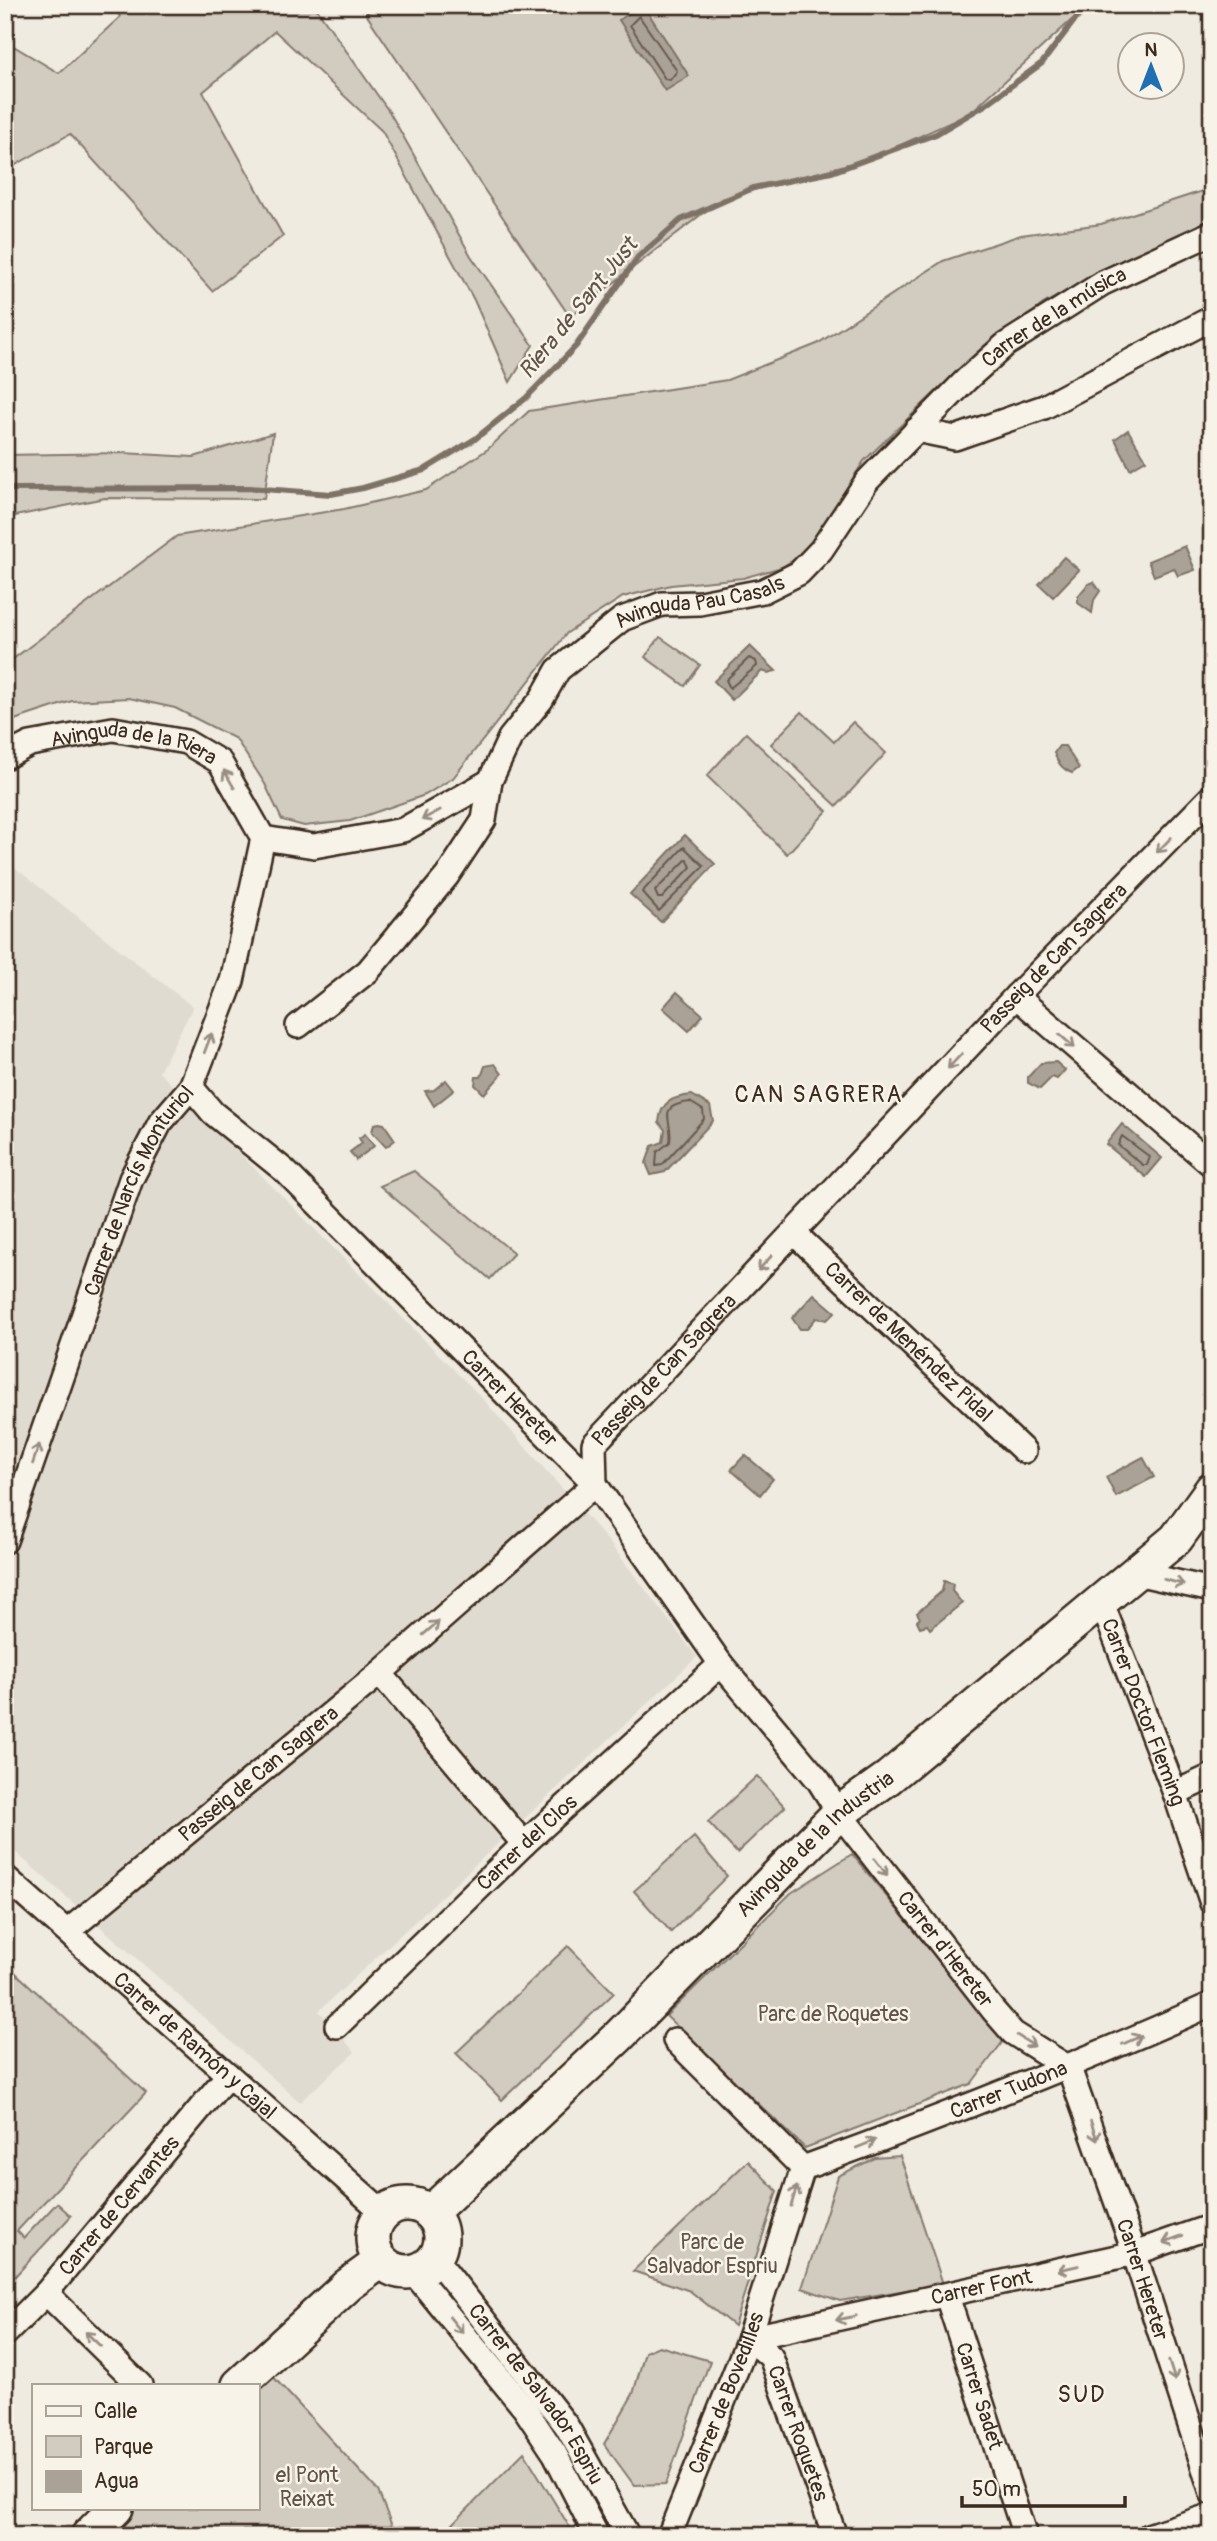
<svg xmlns="http://www.w3.org/2000/svg" width="1217" height="2541" font-family="Pangolin,sans-serif">
<rect width="100%" height="100%" fill="#efebe0"/>
<filter id="ink" filterUnits="userSpaceOnUse"><feTurbulence type="fractalNoise" baseFrequency=".0143" numOctaves="2"/><feDisplacementMap in="SourceGraphic" scale="14" xChannelSelector="R" yChannelSelector="G"/><feConvolveMatrix kernelMatrix="1 2 1 2 8 2 1 2 1" color-interpolation-filters="sRGB"/></filter>
<g filter="url(#ink)">
<polygon fill="#e0dbd0" points="5,860 193,1007 159,1072 483,1399 609,1542 697,1657 319,2011 355,2052 300,2102 5,1843"/>
<g fill="#d1cbc0" stroke="#867a6f" stroke-width="2">
<polygon points="114,5 314,5 390,113 471,256 533,345 510,382 474,300 382,131 275,31 203,92 283,236 212,291 70,134 5,171 5,41 59,73 120,17"/>
<polygon points="374,5 1088,5 969,114 874,157 721,199 570,317 366,14"/>
<polygon points="1212,188 1212,223 1120,262 1043,304 952,376 864,461 806,552 782,567 743,578 671,585 623,597 567,633 453,778 425,795 350,821 304,826 282,820 265,784 236,739 175,708 129,698 72,701 5,723 5,665 177,536 344,509 426,490 488,449 529,411 727,380 817,344 943,261 1021,235 1101,224"/>
<polygon points="273,433 264,499 105,498 5,518 5,455 122,453 194,457"/>
<polygon points="660,637 700,665 685,686 645,657"/>
<polygon points="802,712 834,742 853,722 886,753 837,806 771,744"/>
<polygon points="746,733 827,811 787,854 707,776"/>
<polygon points="414,1171 514,1253 490,1279 380,1186"/>
<polygon points="757,1776 785,1807 737,1853 708,1822"/>
<polygon points="694,1837 727,1876 671,1932 634,1891"/>
<polygon points="852,1854 1004,2040 971,2084 805,2148 666,2016 791,1893"/>
<polygon points="568,1946 614,1993 502,2100 456,2053"/>
<polygon points="5,1963 146,2093 17,2231 24,2238 57,2203 71,2216 5,2287"/>
<polygon points="900,2156 943,2284 840,2301 802,2288 838,2176 875,2158"/>
<polygon points="748,2161 777,2191 734,2326 690,2291 633,2271"/>
<polygon points="659,2346 710,2361 666,2484 634,2485 604,2444 633,2394 645,2352"/>
<polygon points="267,2370 378,2491 396,2536 104,2536 131,2508 257,2508 257,2385"/>
<polygon points="524,2452 575,2536 441,2536"/>
</g>
<g fill="#aaa296" stroke="#7e7266" stroke-width="2">
<polygon points="643,5 689,76 665,91 619,20"/>
<polygon points="1128,430 1146,460 1130,469 1115,439"/>
<polygon points="1185,546 1195,570 1178,576 1174,568 1154,576 1148,561"/>
<polygon points="1064,557 1079,570 1053,597 1039,584"/>
<polygon points="1094,582 1100,591 1094,600 1092,613 1078,603 1078,596 1088,584"/>
<polygon points="750,646 776,671 768,673 762,671 732,700 714,681"/>
<path d="M1059,746H1065L1079,768L1072,773C1062,769 1058,763 1054,753Z"/>
<polygon points="685,835 715,864 661,922 630,894"/>
<polygon points="677,992 703,1015 689,1031 663,1008"/>
<polygon points="1056,1062 1065,1070 1057,1079 1052,1077 1040,1089 1028,1083 1028,1077 1041,1063"/>
<polygon points="495,1064 502,1074 484,1094 475,1085 476,1077 481,1077 485,1066"/>
<polygon points="446,1080 454,1090 434,1106 425,1091 434,1090"/>
<path d="M692,1095L710,1106L713,1121L665,1172L651,1175L646,1163L652,1146L663,1142L665,1130L659,1122C661,1101 673,1097 692,1095Z"/>
<polygon points="379,1123 384,1124 395,1140 386,1147 372,1132 374,1124"/>
<polygon points="1122,1124 1162,1158 1146,1177 1106,1144"/>
<polygon points="365,1134 374,1146 356,1160 350,1152 362,1143 359,1138"/>
<polygon points="814,1294 835,1312 827,1320 816,1318 807,1329 800,1329 792,1318"/>
<polygon points="745,1455 773,1479 760,1495 731,1470"/>
<polygon points="1143,1457 1154,1477 1116,1497 1106,1477"/>
<polygon points="944,1581 953,1584 952,1591 962,1603 930,1629 927,1625 920,1627 917,1621 920,1618 917,1613 942,1591"/>
</g>
<g fill="none" stroke-linecap="round" stroke-linejoin="round">
<g stroke="#675a4e" stroke-width="2">
<polygon points="639,16 677,71 670,80 665,79 630,25"/>
<polygon points="749,658 756,661 757,666 730,688 726,680"/>
<polygon points="684,847 704,866 659,911 642,892"/>
<polygon points="687,859 691,867 662,898 658,898 655,891"/>
<path d="M690,1102L703,1110L704,1119L662,1165L656,1166L657,1152L670,1142C674,1120 654,1106 690,1102Z"/>
<polygon points="1122,1136 1150,1157 1147,1165 1143,1165 1118,1145"/>
</g>
<polyline stroke="#7e7266" stroke-width="6" points="5,489 249,488 331,494 363,488 424,470 475,439 526,398 576,346 638,257 681,220 753,188 832,172 936,134 985,105 1042,63 1074,21 1090,5"/>
<g stroke="#3b2a1e" stroke-width="28">
<g id="street">
<polyline points="916,430 955,438 1044,407 1212,318"/>
<path id="s1" d="M5,757L30,744L113,729L186,742L220,762L263,838"/>
<polyline points="263,838 314,846 403,830 490,781"/>
<polyline points="1016,996 1212,1165"/>
<path id="s2" d="M298,1026L368,971L447,876L484,820L490,781L510,738L541,700L558,670L622,619L662,604L700,603L763,591L799,573L821,550L867,481L967,379L1005,345L1103,283L1212,233"/>
<path id="s3" d="M191,1087L213,1113L285,1171L595,1484L721,1664L819,1781L839,1813L993,2010L1013,2033L1069,2068"/>
<path id="s4" d="M794,1233L1024,1451"/>
<path id="s5" d="M5,1541L131,1179L160,1123L191,1087L232,981L263,838"/>
<polyline points="1136,1573 1212,1590"/>
<path id="s6" d="M1101,1601L1175,1793L1212,1903"/>
<polyline points="380,1673 524,1844"/>
<polyline points="1175,1793 1212,1776"/>
<path id="s7" d="M5,1877L384,2213"/>
<path id="s8" d="M68,1931L380,1673L595,1484L594,1444L1016,996L1212,796"/>
<path id="s9" d="M337,2026L524,1844L721,1664"/>
<polyline points="675,2040 803,2168"/>
<path id="s10" d="M1069,2068L1130,2240L1212,2493"/>
<path id="s11" d="M803,2168C941,2118 1078,2064 1212,2004"/>
<path id="s12" d="M435,2258L566,2425L628,2536"/>
<polyline points="413,2272 525,2409 555,2454 597,2536"/>
<polyline points="46,2293 140,2385"/>
<path id="s13" d="M947,2296L1025,2536"/>
<path id="s14" d="M5,2334L46,2293L228,2075"/>
<path id="s15" d="M749,2338L1135,2253L1212,2226"/>
<path id="s16" d="M749,2338L771,2357L835,2536"/>
<path id="s17" d="M669,2536L749,2338L803,2168"/>
<polyline points="1148,2536 1212,2515"/>
</g>
</g>
<g stroke="#3b2a1e" stroke-width="38">
<g id="secondary">
<circle cx="407" cy="2238" r="34"/>
<path id="s18" d="M430,2213L618,2037L839,1813L888,1778L1176,1539L1212,1489"/>
<polyline points="239,2385 348,2285 381,2261"/>
<polyline points="88,2536 116,2508"/>
</g>
</g>
<use href="#street" stroke="#f7f3e8" stroke-width="23"/>
<use href="#secondary" stroke="#f7f3e8" stroke-width="33"/>
</g>
<defs><path id="oneway-shaft" d="M-6 0H5M1.5-3L5.5 0L1.5 3" fill="none" stroke-width="1.6" stroke-linecap="round" stroke-linejoin="round" transform="scale(1.75)"/></defs>
<g stroke="#998e83">
<use href="#oneway-shaft" transform="translate(229 779) rotate(-120)"/>
<use href="#oneway-shaft" transform="translate(431 815) rotate(152)"/>
<use href="#oneway-shaft" transform="translate(1164 845) rotate(134)"/>
<use href="#oneway-shaft" transform="translate(1067 1041) rotate(41)"/>
<use href="#oneway-shaft" transform="translate(208 1043) rotate(-69)"/>
<use href="#oneway-shaft" transform="translate(955 1061) rotate(133)"/>
<use href="#oneway-shaft" transform="translate(765 1263) rotate(133)"/>
<use href="#oneway-shaft" transform="translate(36 1454) rotate(-71)"/>
<use href="#oneway-shaft" transform="translate(1174 1582) rotate(14)"/>
<use href="#oneway-shaft" transform="translate(431 1628) rotate(-41)"/>
<use href="#oneway-shaft" transform="translate(881 1867) rotate(52)"/>
<use href="#oneway-shaft" transform="translate(1132 2040) rotate(-24)"/>
<use href="#oneway-shaft" transform="translate(1026 2041) rotate(32)"/>
<use href="#oneway-shaft" transform="translate(1094 2131) rotate(71)"/>
<use href="#oneway-shaft" transform="translate(866 2144) rotate(-22)"/>
<use href="#oneway-shaft" transform="translate(794 2196) rotate(-73)"/>
<use href="#oneway-shaft" transform="translate(1173 2239) rotate(160)"/>
<use href="#oneway-shaft" transform="translate(1068 2268) rotate(167)"/>
<use href="#oneway-shaft" transform="translate(846 2318) rotate(168)"/>
<use href="#oneway-shaft" transform="translate(456 2325) rotate(51)"/>
<use href="#oneway-shaft" transform="translate(93 2339) rotate(-136)"/>
<use href="#oneway-shaft" transform="translate(1172 2371) rotate(72)"/>
</g>
</g>
<g text-anchor="middle" dominant-baseline="central" stroke-width="5" stroke-linejoin="round" paint-order="stroke">
<g font-size="21" fill="#3b2a1e" stroke="#f7f3e8">
<text stroke="none"><textPath href="#s2" startOffset="1082">Carrer de la música</textPath></text>
<text stroke="none"><textPath href="#s2" startOffset="612">Avinguda Pau Casals</textPath></text>
<text stroke="none"><textPath href="#s1" startOffset="135">Avinguda de la Riera</textPath></text>
<text stroke="none"><textPath href="#s8" startOffset="1400">Passeig de Can Sagrera</textPath></text>
<text stroke="none"><textPath href="#s5" startOffset="376">Carrer de Narcís Monturiol</textPath></text>
<text stroke="none"><textPath href="#s4" startOffset="158">Carrer de Menéndez Pidal</textPath></text>
<text stroke="none"><textPath href="#s8" startOffset="833">Passeig de Can Sagrera</textPath></text>
<text stroke="none"><textPath href="#s3" startOffset="446">Carrer Hereter</textPath></text>
<text stroke="none"><textPath href="#s6" startOffset="119">Carrer Doctor Fleming</textPath></text>
<text stroke="none"><textPath href="#s8" startOffset="247">Passeig de Can Sagrera</textPath></text>
<text stroke="none"><textPath href="#s9" startOffset="264">Carrer del Clos</textPath></text>
<text stroke="none"><textPath href="#s18" startOffset="534">Avinguda de la Industria</textPath></text>
<text stroke="none"><textPath href="#s3" startOffset="1150">Carrer d'Hereter</textPath></text>
<text stroke="none"><textPath href="#s7" startOffset="254">Carrer de Ramón y Cajal</textPath></text>
<text stroke="none"><textPath href="#s11" startOffset="220">Carrer Tudona</textPath></text>
<text stroke="none"><textPath href="#s14" startOffset="172">Carrer de Cervantes</textPath></text>
<text stroke="none"><textPath href="#s10" startOffset="224">Carrer Hereter</textPath></text>
<text stroke="none"><textPath href="#s15" startOffset="238">Carrer Font</textPath></text>
<text stroke="none"><textPath href="#s17" startOffset="154">Carrer de Bovedilles</textPath></text>
<text stroke="none"><textPath href="#s12" startOffset="170">Carrer de Salvador Espriu</textPath></text>
<text stroke="none"><textPath href="#s13" startOffset="105">Carrer Sadet</textPath></text>
<text stroke="none"><textPath href="#s16" startOffset="110">Carrer Roquetes</textPath></text>
</g>
<g font-size="21" fill="#605246" stroke="#f7f3e8">
<text x="833" y="2014">Parc de Roquetes</text>
<text x="712" y="2242">Parc de<tspan x="712" dy="24">Salvador Espriu</tspan></text>
<text x="307" y="2475">el Pont<tspan x="307" dy="24">Reixat</tspan></text>
</g>
<g font-size="23" font-style="italic" fill="#625448" stroke="#f7f3e8">
<text transform="translate(578 308) rotate(-51)">Riera de Sant Just</text>
</g>
<g font-size="23" letter-spacing="2" fill="#3b2a1e" stroke="#f7f3e8">
<text x="819" y="1094">CAN SAGRERA</text>
<text x="1082" y="2394">SUD</text>
</g>
</g>
<rect width="1217" height="2541" fill="none" stroke="#f7f3e8" stroke-width="28"/>
<rect x="14" y="14" width="1189" height="2513" fill="none" stroke="#3b2a1e" stroke-width="2.5" filter="url(#ink)"/>
<rect x="32" y="2384" width="228" height="126" fill="#f7f3e8" stroke="#aca397" stroke-width="2"/>
<rect x="46" y="2406" width="35" height="10" fill="#f7f3e8" stroke="#aca397" stroke-width="2"/>
<text x="94" y="2418" font-size="21" fill="#3b2a1e">Calle</text>
<rect x="46" y="2436" width="35" height="21" fill="#d1cbc0" stroke="#aca397" stroke-width="2"/>
<text x="94" y="2454" font-size="21" fill="#3b2a1e">Parque</text>
<rect x="46" y="2471" width="35" height="21" fill="#aaa296" stroke="#aca397" stroke-width="2"/>
<text x="94" y="2488" font-size="21" fill="#3b2a1e">Agua</text>
<g transform="translate(1151 66)"><circle r="33" fill="#f7f3e8" stroke="#aca397" stroke-width="2"/>
<path d="M0-5L12 26L0 18L-12 26Z" fill="#1f6fb2"/>
<text y="-10" font-size="19" font-weight="bold" text-anchor="middle" fill="#3b2a1e">N</text>
</g>
<path d="M962 2496v10h163v-10" fill="none" stroke="#3b2a1e" stroke-width="3.5"/>
<text x="972" y="2496" font-size="21" fill="#3b2a1e" stroke="#f7f3e8" stroke-width="5" paint-order="stroke">50 m</text>
</svg>
